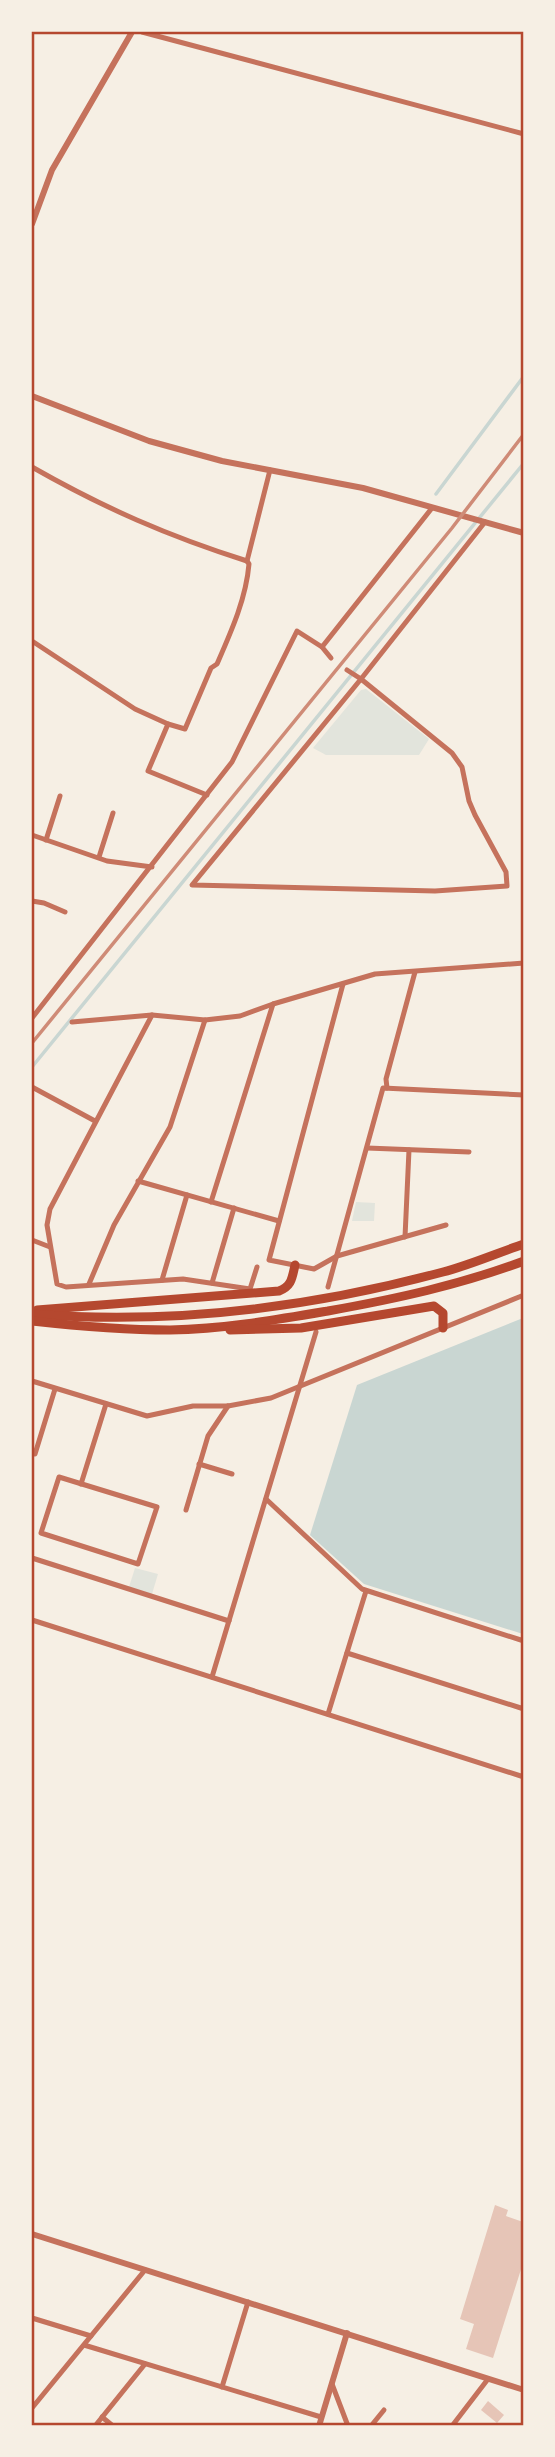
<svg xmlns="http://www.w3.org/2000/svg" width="555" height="2457" font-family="'PT Serif',serif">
<rect width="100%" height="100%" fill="#f6efe4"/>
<g fill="#e2e4dc">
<polygon points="366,689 429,739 419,755 326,755 313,748 361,690"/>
<polygon points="356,1202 375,1203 374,1221 352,1221"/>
<polygon points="135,1568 158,1574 152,1594 129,1587"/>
</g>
<polygon fill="#c9d6d2" points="523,1318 523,1634 364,1584 310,1535 357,1385"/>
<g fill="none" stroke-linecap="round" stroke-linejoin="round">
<g stroke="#c9d6d2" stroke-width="3.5">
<polyline points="436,494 524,376"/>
<polyline points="32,1067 524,463"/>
</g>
</g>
<g fill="#e6c5b7">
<polygon points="495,2205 508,2210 506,2216 523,2222 523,2263 493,2358 466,2349 474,2324 460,2319"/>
<polygon points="488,2401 504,2415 497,2423 481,2410"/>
</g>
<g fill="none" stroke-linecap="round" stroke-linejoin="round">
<g stroke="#c5725c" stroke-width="5">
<polyline points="142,32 524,134"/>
<path d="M32,467C104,508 168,536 247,561L270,470"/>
<polyline points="32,641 135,709 168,724 148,771 207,795"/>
<polyline points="322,647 331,658"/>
<polyline points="347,670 361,679 452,753 462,767 469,801 475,815 506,872 507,886 435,891 192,885 361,679 485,522"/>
<path d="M168,724L185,729L211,668L217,664C231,632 246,599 249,564L247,561"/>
<polyline points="32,835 107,861 152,867"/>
<polyline points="46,840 60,796"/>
<polyline points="99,857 113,813"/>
<polyline points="32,901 44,903 65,912"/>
<polyline points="343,984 269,1260 314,1269 337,1256 446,1225"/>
<polyline points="32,1018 232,762 297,631 322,647 432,508"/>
<polyline points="72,1022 152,1015"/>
<polyline points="32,1087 95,1121"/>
<polyline points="387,1088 386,1079 415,972"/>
<polyline points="367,1148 469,1152"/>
<polyline points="138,1181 279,1221"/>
<polyline points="211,1202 273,1004"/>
<polyline points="405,1237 409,1150"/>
<polyline points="32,1240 50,1247"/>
<polyline points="257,1267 250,1289 183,1279 66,1287 57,1284 47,1225 50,1209 152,1015 205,1020 240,1016 273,1004 375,974 524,963"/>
<polyline points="162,1280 187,1195"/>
<polyline points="212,1283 234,1208"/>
<polyline points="89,1284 114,1225 170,1127 205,1020"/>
<polyline points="328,1287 383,1088 524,1095"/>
<polyline points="32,1381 147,1416 193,1406 228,1406 271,1398 524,1295"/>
<polyline points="35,1454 55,1389"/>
<polyline points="199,1464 232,1474"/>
<polygon points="59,1477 157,1507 138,1564 41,1533"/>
<polyline points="81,1484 106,1404"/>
<polyline points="266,1499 362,1589 524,1641"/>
<polyline points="186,1510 208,1436 228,1406"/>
<polyline points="32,1558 229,1621"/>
<polyline points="32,1620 524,1777"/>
<polyline points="347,1653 524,1709"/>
<polyline points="212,1677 316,1332"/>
<polyline points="328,1714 366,1591"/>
<polyline points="32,2318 91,2336"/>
<polyline points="84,2345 321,2417"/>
<polyline points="332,2384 348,2426"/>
<polyline points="222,2387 248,2302"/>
<polyline points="32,2408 145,2270"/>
<polyline points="102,2417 113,2426"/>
<polyline points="95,2426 145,2364"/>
<polyline points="371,2426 384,2410"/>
<polyline points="452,2426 488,2379"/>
</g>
<g stroke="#c5725c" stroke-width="6">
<polyline points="32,224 52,170 132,32"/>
<polyline points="32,396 149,441 222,461 363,488 524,533"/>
<polyline points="32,2234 524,2390"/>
<polyline points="319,2426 347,2333"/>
</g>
<g stroke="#b5482f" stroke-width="9">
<path d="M37,1310L279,1291C292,1286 292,1278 295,1265"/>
<path d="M32,1314C170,1325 309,1308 443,1272C470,1265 497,1253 524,1244"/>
<path d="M32,1321C77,1326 123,1330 170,1330C223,1329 275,1320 328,1311C395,1299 460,1285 524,1261"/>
<polyline points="230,1330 301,1328 434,1306 443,1313 443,1328"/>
</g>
<polyline stroke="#cf8b77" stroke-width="3.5" points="32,1043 452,528 524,434"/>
</g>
<rect width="555" height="2457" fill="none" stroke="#f6efe4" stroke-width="66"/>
<rect x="33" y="33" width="489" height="2391" fill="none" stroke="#b5482f" stroke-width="2.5"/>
</svg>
